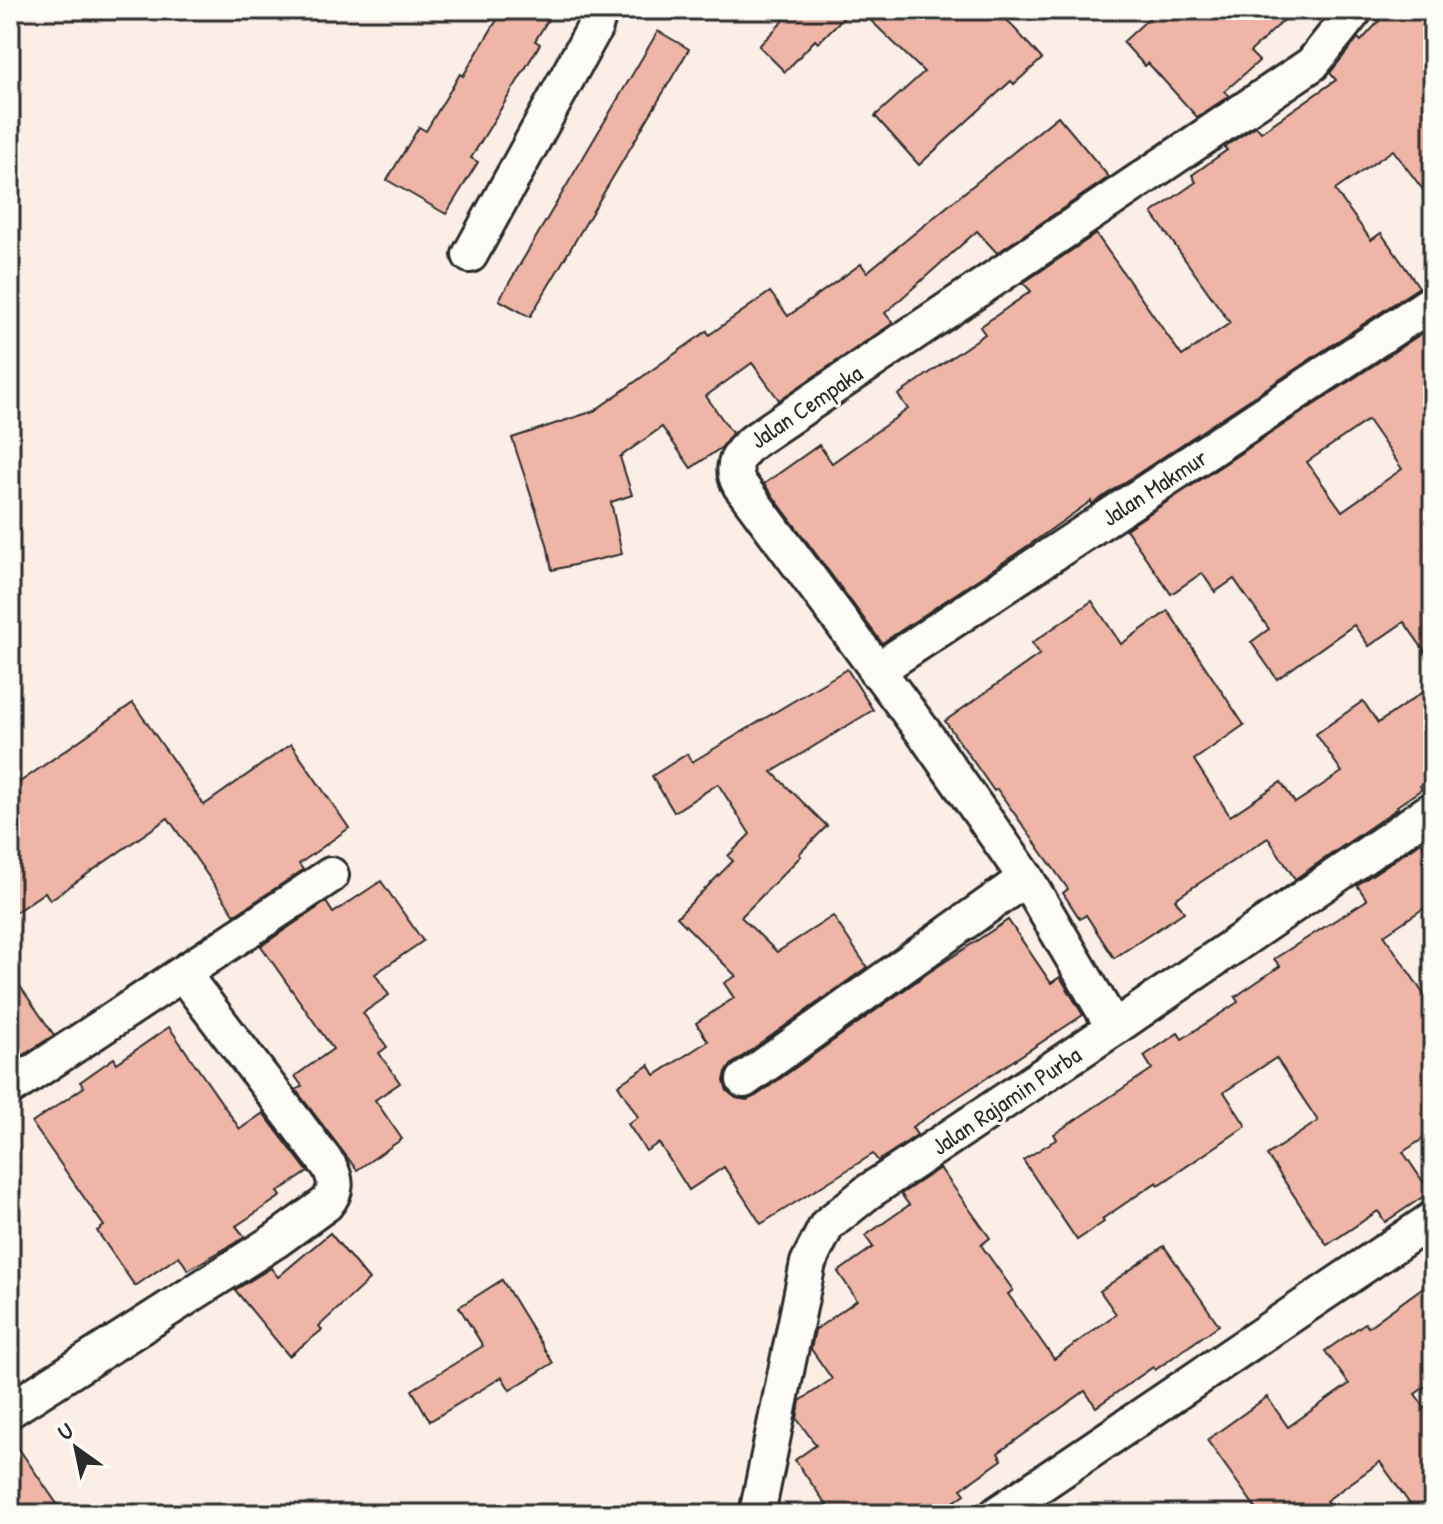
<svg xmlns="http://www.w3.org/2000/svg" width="1443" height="1524" font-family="'Patrick Hand',sans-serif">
<rect width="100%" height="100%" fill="#faeee7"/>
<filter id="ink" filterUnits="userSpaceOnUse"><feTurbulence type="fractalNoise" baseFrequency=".0125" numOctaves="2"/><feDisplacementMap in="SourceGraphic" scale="16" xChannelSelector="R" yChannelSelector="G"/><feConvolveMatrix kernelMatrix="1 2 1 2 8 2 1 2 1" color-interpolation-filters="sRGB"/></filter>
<g filter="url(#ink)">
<g fill="#efb6a7" stroke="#2b2b2b" stroke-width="2" fill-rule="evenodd">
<polygon points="503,10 554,10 535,41 540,44 471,158 478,162 446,214 387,180 419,127 426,131 460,74 463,76"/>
<polygon points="784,10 851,10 818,43 815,40 785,72 759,46 789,15"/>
<polygon points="860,10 998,10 1042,59 1014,84 1011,81 919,165 875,116 924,72"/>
<polygon points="1158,10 1295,10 1250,52 1259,61 1225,91 1229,96 1197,117 1148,63 1145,66 1123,42"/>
<polygon points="1389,10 1417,10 1433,24 1433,203 1393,150 1335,190 1371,240 1381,233 1419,287 1092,504 1091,501 1029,545 882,643 764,484 819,445 832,463 908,409 898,395 985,334 980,327 1031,291 1023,283 1096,234 1182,356 1230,323 1152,213 1196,182 1192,175 1227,150 1224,147 1256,126 1261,132 1336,80 1330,73 1358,38 1361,41"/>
<polygon points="658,31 689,49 530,317 499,300"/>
<polygon points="1058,116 1109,177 997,253 977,231 885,313 893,323 779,400 752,363 706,396 732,433 722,447 691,468 662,427 620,457 632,495 611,502 622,554 552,570 547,544 512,438 594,411 707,331 709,335 770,292 788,316 861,264 867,272"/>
<path d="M1433,326V663L1404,622L1369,646L1354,625L1277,679L1251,642L1269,629L1234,579L1215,592L1202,573L1171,594L1126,529ZM1368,420L1402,469L1342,511L1307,462Z"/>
<polygon points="1092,601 1121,644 1168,611 1244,725 1194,760 1230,816 1281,782 1295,803 1342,772 1316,734 1363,701 1378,723 1433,685 1433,777 1420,786 1422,789 1397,806 1398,808 1295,879 1268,838 1175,899 1184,912 1114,958 1086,915 1080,919 1063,893 1068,889 997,789 994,791 945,721 1040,654 1032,643"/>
<polygon points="847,669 873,710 772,772 827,826 799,854 801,856 741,917 777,952 833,916 867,967 732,1064 726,1072 724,1081 727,1091 736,1098 747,1100 756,1096 928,973 1008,920 1051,983 1060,977 1083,1015 912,1127 917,1135 878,1161 873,1154 761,1224 724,1167 689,1190 659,1143 646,1151 628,1124 638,1117 618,1085 649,1065 655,1075 708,1041 696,1023 734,998 724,983 736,976 677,917 733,861 728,856 750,834 718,784 674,812 652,776 687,754 692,762"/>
<polygon points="133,703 204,805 291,744 349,828 299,864 303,870 235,915 168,818 50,900 45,892 10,916 10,789"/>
<polygon points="1421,842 1433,860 1433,902 1384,935 1433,1008 1433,1132 1403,1152 1430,1192 1385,1222 1378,1211 1327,1245 1267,1155 1318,1121 1276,1058 1224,1092 1246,1126 1159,1185 1157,1182 1102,1219 1104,1222 1077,1240 1023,1160 1057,1139 1054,1134 1152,1069 1144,1056 1178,1033 1182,1039 1238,1002 1235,997 1280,966 1274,959 1367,900 1357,885"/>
<polygon points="381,881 423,941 375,974 389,995 363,1013 387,1047 379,1053 400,1083 375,1100 402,1139 357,1170 296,1090 302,1086 295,1076 333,1049 261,946 326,902 333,913"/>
<polygon points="10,972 54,1035 10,1064"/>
<polygon points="169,1027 240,1129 263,1113 308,1172 278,1192 281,1196 236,1226 245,1237 188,1270 179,1256 135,1286 97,1231 104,1226 32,1123 84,1087 80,1082 114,1058 117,1063"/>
<polygon points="940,1168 990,1238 981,1245 1013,1290 1008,1294 1054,1359 1116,1314 1100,1291 1164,1246 1219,1325 1155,1370 1153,1367 1096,1407 1085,1391 998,1453 1002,1460 961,1489 965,1494 937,1514 833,1514 795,1460 816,1445 797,1419 800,1401 832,1379 811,1349 815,1330 857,1300 838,1272 873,1247 865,1236 909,1205 901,1194"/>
<polygon points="330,1233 369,1280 319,1326 322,1330 289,1356 235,1290 271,1268 278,1277"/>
<polygon points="502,1280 553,1363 510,1390 502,1377 430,1421 412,1390 483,1346 459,1307"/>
<polygon points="1433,1280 1433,1381 1415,1394 1433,1419 1433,1514 1417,1514 1380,1462 1326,1501 1335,1514 1260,1514 1207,1440 1267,1397 1288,1427 1349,1384 1325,1351 1365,1323 1368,1327"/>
<polygon points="10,1436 64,1514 10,1514"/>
</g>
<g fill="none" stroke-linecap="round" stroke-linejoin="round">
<g stroke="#2b2b2b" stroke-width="40">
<g id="street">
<polyline points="470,255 595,27 600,10"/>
<polyline points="876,671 1433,302"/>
<path d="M1114,1028L1026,878L927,737L740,485C729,466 739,452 755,440L1312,64L1355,10"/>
<polyline points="744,1080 1026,878"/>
<polyline points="10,1088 331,875"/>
<path d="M10,1410L275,1241L326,1204C337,1191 337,1181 329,1166L183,974"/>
<polyline points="757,1514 808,1263 827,1225 868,1192 1114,1028 1433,809"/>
<polyline points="997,1514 1433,1219"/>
</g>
</g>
<use href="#street" stroke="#fdfcf7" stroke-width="34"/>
</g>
</g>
<g text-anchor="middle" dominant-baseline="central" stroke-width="6" stroke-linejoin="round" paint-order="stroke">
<g font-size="24" fill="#2b2b2b" stroke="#fdfcf7">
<text transform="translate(806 406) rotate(-34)">Jalan Cempaka</text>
<text transform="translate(1154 487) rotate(-33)">Jalan Makmur</text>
<text transform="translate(1006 1100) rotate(-34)">Jalan Rajamin Purba</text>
</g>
</g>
<rect width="1443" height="1524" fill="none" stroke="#fdfcf7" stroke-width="40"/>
<rect x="20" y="20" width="1403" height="1484" fill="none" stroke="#2b2b2b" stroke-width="3" filter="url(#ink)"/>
<g transform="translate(76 1448) rotate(327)" stroke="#fdfcf7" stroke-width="6" paint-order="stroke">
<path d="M0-6L14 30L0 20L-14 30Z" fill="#2b2b2b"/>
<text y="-12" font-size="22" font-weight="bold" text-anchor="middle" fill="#2b2b2b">U</text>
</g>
</svg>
